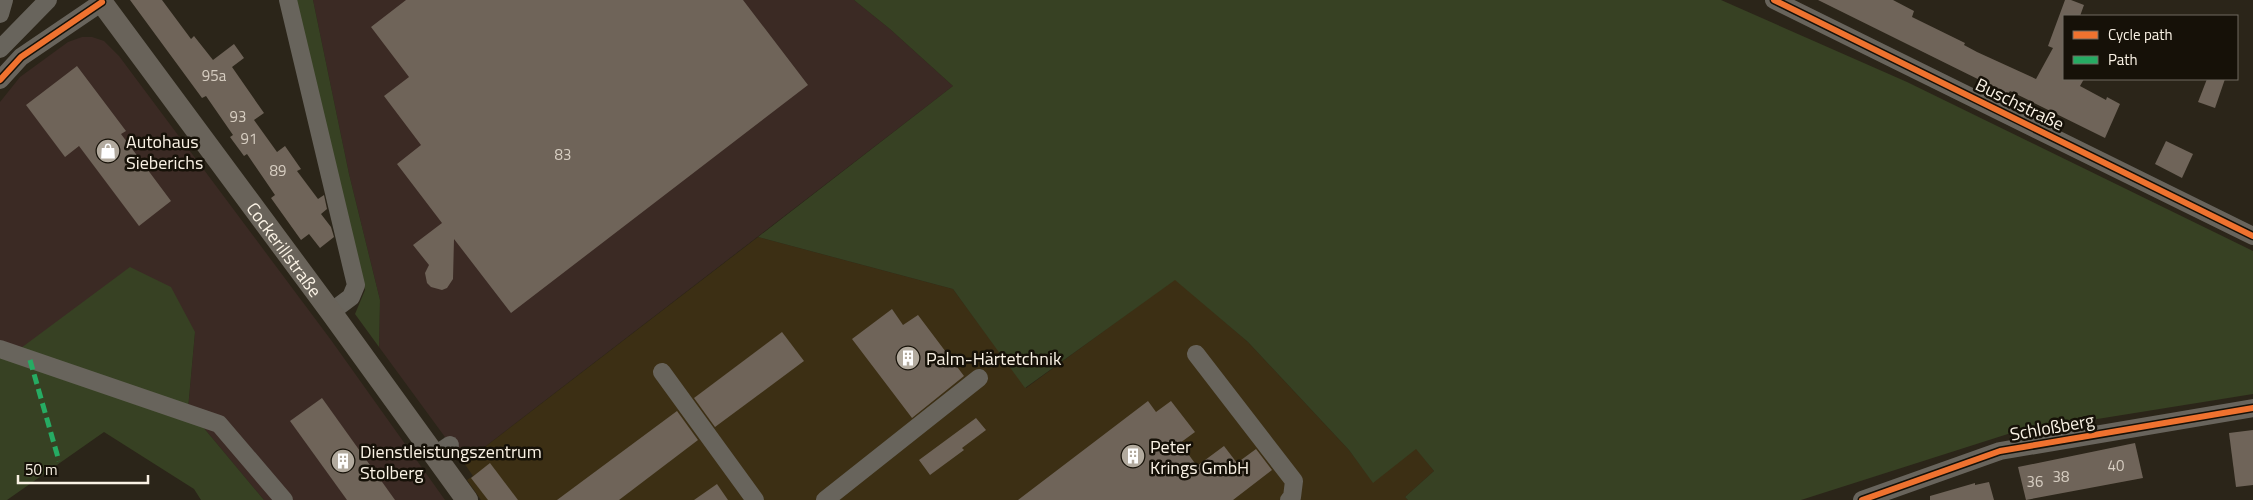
<svg xmlns="http://www.w3.org/2000/svg" width="2253" height="500" font-family="'Titillium Web',sans-serif">
<rect width="100%" height="100%" fill="#2b2519"/>
<g fill="#3b2a24">
<polygon points="313,0 854,0 890,29 953,86 464,463 379,347 380,300 349,174"/>
<polygon points="82,37 92,37 104,41 119,56 331,340 445,500 264,500 188,409 195,332 21,348 0,341 0,102 20,77 68,42"/>
</g>
<polygon fill="#3c2f14" points="758,237 953,289 1026,388 1175,279 1248,342 1349,450 1373,482 1416,448 1434,471 1405,497 1408,500 481,500 467,480 473,476 464,463"/>
<g fill="#374123">
<polygon points="295,0 313,0 349,174 380,300 379,347 355,314 365,290 364,285"/>
<polygon points="854,0 1721,0 1907,82 2253,251 2253,394 2011,433 1801,500 1408,500 1405,497 1434,471 1416,449 1373,483 1349,450 1248,342 1175,280 1025,388 953,289 758,237 953,86 890,29"/>
<polygon points="130,267 171,287 195,332 188,409 264,500 201,500 194,489 104,432 7,500 0,500 0,358 21,348"/>
</g>
<g fill="#6f6459">
<polygon points="130,0 162,0 191,39 194,36 213,60 234,44 244,58 232,67 264,113 254,120 277,152 285,146 301,169 297,171 318,199 324,195 327,209 321,214 331,227 334,237 320,248 309,234 301,240 271,198 275,195 247,154 244,156 230,137 233,135 206,96 202,98"/>
<polygon points="406,0 743,0 808,85 511,313 454,239 453,279 447,288 442,290 431,287 427,283 425,273 429,265 413,245 442,223 397,164 421,145 384,96 409,77 371,27"/>
<polygon points="1818,0 1893,0 1914,11 1912,17 1965,43 1964,45 1977,52 2036,79 2053,48 2048,46 2065,0 2071,0 2084,5 2080,16 2064,16 2064,79 2084,79 2080,86 2106,100 2107,97 2120,104 2105,138 2010,91 2008,94"/>
<polygon points="77,66 126,131 121,134 171,201 139,226 79,146 65,157 26,105"/>
<polygon points="2207,79 2225,79 2215,108 2198,102"/>
<polygon points="2166,141 2193,154 2182,178 2155,164"/>
<polygon points="892,309 903,325 918,315 964,376 912,418 852,339"/>
<polygon points="782,332 804,361 715,427 694,398"/>
<polygon points="322,398 395,500 347,500 290,421"/>
<polygon points="1148,401 1156,412 1171,401 1195,432 1180,443 1197,466 1224,446 1237,463 1256,449 1272,470 1233,500 1018,500"/>
<polygon points="677,411 698,440 619,500 557,500"/>
<polygon points="976,418 986,430 962,448 964,450 930,475 919,460"/>
<polygon points="2253,430 2253,485 2236,487 2229,433"/>
<polygon points="2135,443 2143,478 2026,500 2018,467"/>
<polygon points="490,463 518,500 488,500 471,478"/>
<polygon points="1989,482 1994,500 1930,500 1930,496 1975,483 1975,485"/>
<polygon points="717,484 728,500 694,500"/>
</g>
<g fill="none" stroke-linecap="round" stroke-linejoin="round">
<g stroke="#68645c" stroke-width="18">
<polyline points="288,0 356,285 351,297 331,312"/>
<polyline points="1774,0 2253,236"/>
<polyline points="0,14 4,0"/>
<polyline points="0,49 48,0"/>
<polyline points="0,80 21,57 102,2"/>
<polyline points="0,349 219,424 284,500"/>
<polyline points="1196,354 1294,481 1292,497 1289,500"/>
<polyline points="662,372 755,500"/>
<polyline points="435,455 450,445"/>
<polyline points="825,500 979,378"/>
<polyline points="1862,500 2000,451 2253,408"/>
</g>
<path stroke="#69635a" stroke-width="22" id="s1" d="M100,0L331,312L467,500"/>
<polyline stroke="#26ab63" stroke-width="5" stroke-dasharray="10 5" stroke-linecap="butt" points="30,360 59,461"/>
<g stroke="#161108" stroke-width="9">
<g id="cycleway">
<polyline points="1774,0 2253,236"/>
<polyline points="0,80 21,57 102,2"/>
<polyline points="1862,500 2000,451 2253,408"/>
</g>
</g>
<use href="#cycleway" stroke="#ef722f" stroke-width="6"/>
</g>
<defs>
<g id="shop-disc" transform="scale(1.25)"><circle r="9.5" fill="#b2aa9e" stroke="#161108"/><path d="M-5-2.5h2.3a2.7 3.5 0 0 1 5.4 0H5L5.5 6h-11ZM-1.5-2.5h3a1.5 2.3 0 0 0-3 0Z" fill="#fff"/></g>
<g id="building-disc" transform="scale(1.25)"><circle r="9.5" fill="#b2aa9e" stroke="#161108"/><path d="M-4-6H4V6H1V3H-1V6H-4ZM-2.5-4.3h1.7v1.8h-1.7ZM.8-4.3h1.7v1.8H.8ZM-2.5-1h1.7V.8h-1.7ZM.8-1h1.7V.8H.8Z" fill="#fff"/></g>
</defs>
<g fill-rule="evenodd">
<use href="#shop-disc" x="108" y="151"/>
<use href="#building-disc" x="908" y="358"/>
<use href="#building-disc" x="1133" y="456"/>
<use href="#building-disc" x="343" y="461"/>
</g>
<g text-anchor="middle" dominant-baseline="central" stroke-width="5" stroke-linejoin="round" paint-order="stroke">
<g font-size="15" fill="#d7cec2">
<text x="214" y="75">95a</text>
<text x="238" y="116">93</text>
<text x="249" y="138">91</text>
<text x="563" y="154">83</text>
<text x="278" y="170">89</text>
<text x="2116" y="465">40</text>
<text x="2061" y="476">38</text>
<text x="2035" y="481">36</text>
</g>
<g font-size="18" fill="#faf2e5" stroke="#161108">
<text transform="translate(2020 104) rotate(26)">Buschstraße</text>
<text stroke="none"><textPath href="#s1" startOffset="310">Cockerillstraße</textPath></text>
<text transform="translate(2052 427) rotate(-10)">Schloßberg</text>
</g>
<g font-size="18" fill="#faf2e5" stroke="#161108" text-anchor="start">
<text x="126" y="141">Autohaus<tspan x="126" dy="21">Sieberichs</tspan></text>
<text x="926" y="358">Palm-Härtetchnik</text>
<text x="1150" y="446">Peter<tspan x="1150" dy="21">Krings GmbH</tspan></text>
<text x="360" y="451">Dienstleistungszentrum<tspan x="360" dy="21">Stolberg</tspan></text>
</g>
</g>
<rect x="2063" y="15" width="175" height="65" fill="#161108" stroke="#716b60"/>
<rect x="2073" y="31" width="25" height="8" fill="#ef722f" stroke="#716b60"/>
<text x="2108" y="40" font-size="15" fill="#faf2e5">Cycle path</text>
<rect x="2073" y="56" width="25" height="8" fill="#26ab63" stroke="#716b60"/>
<text x="2108" y="65" font-size="15" fill="#faf2e5">Path</text>
<path d="M18 475v8h130v-8" fill="none" stroke="#faf2e5" stroke-width="2.5"/>
<text x="25" y="475" font-size="15" fill="#faf2e5" stroke="#161108" stroke-width="4" paint-order="stroke">50 m</text>
</svg>
